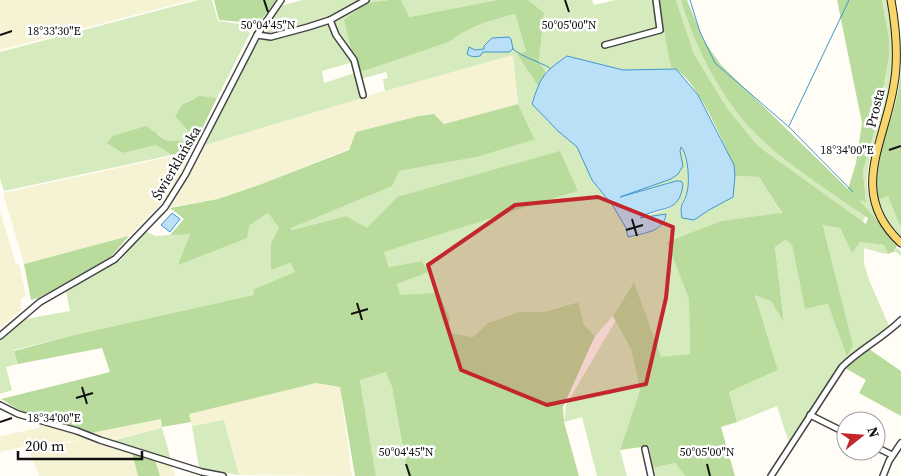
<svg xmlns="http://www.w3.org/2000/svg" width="901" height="476" font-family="'Source Serif 4',serif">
<rect width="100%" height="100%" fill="#fffdf5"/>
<g fill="#f6f3d4">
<polygon points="0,0 192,0 0,50"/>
<polygon points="513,55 518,104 444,124 434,114 419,116 357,132 349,149 259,185 218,199 171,207 205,145 384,91"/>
<polygon points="191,152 171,194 129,236 24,264 3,193"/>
<polygon points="0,211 16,264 19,264 26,295 21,299 21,310 0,328"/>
<polygon points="316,383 340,387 352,476 239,475 224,420 192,426 188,414"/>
<polygon points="161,419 162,428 110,440 91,433"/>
<polygon points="41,425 82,435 91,441 95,441 132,453 138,476 39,476 28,448 82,441 41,443 0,452 0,436 39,428"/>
<polygon points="155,460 172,465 175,476 160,476"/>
</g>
<g fill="#d5ebbd">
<path d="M198,0H212L218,21L248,25V31L250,33L217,98C196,96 187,97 175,116L188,131L199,135L195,141H167L159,134L123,153L156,145L172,155L4,191L0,178V52Z"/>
<path d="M302,0H389L366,3L353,62L322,71L324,83L449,42C466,26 493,20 515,14L526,51L517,54L538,86L532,104L558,131L577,147L592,180L613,206L626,228L666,214L639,219L643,216C663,211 678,210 683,187L676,181L619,197L671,179L683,166L680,151L681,146C688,155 690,182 687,193C686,197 682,202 680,207L694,220L709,210L733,197L735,176L759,177L782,214L721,221L668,242L689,299L690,354L661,358L634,282L613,316L595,336L584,325L577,302L542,312H519L488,323L473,337L450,333L448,327L400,296L397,284L429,272L422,261L389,267L384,252L578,191L397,197L367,229L346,216L292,230L291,228L399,171L477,157L535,138L518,104L513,55L385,91L383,79L388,78L386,72L358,80L362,98L205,145L245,64L280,6Z"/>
<polygon points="401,0 497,0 408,17"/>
<polygon points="528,0 592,0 594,5 616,0 656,0 655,14 660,10 664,33 676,69 623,70 567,56 546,72 539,62 544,14"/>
<path d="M676,0H681C695,49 725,107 763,141C794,169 831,193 866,216L862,222L758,146L727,108L694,54Z"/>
<path d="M882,0H887C892,29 895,58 890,88C884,122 863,157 868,193C870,203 874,213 877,222L859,200L866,201L863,171L876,126L889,57V38Z"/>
<polygon points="888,196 899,224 901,227 901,237 889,224 878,200"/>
<polygon points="268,213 279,228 271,243 271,270 290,263 295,272 254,289 253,295 74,335 14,350 18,364 6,367 12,390 0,394 0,340 25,319 70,311 65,287 120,261 145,231 156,236 190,233 179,265 249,226"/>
<polygon points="823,224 840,228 852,252 860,242 884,245 894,251 897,248 901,251 901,256 896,252 885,254 864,248 864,263 869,280 890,328 838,367 789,443 777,406 737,422 729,392 778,370 755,294 771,301 784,320 775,247 786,238 792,245 805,309 828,304 853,345"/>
<polygon points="616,320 631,349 640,390 620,450 627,476 597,476 582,417 564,422 566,405"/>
<polygon points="387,372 392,387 408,476 376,476 360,379"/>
<polygon points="224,420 239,475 199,468 192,426"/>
<polygon points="162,428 171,460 110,441"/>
<polygon points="675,463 685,476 655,476 653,468"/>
</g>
<g fill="#b9dc9c">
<polygon points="214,0 276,0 263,18 251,23 219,20"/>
<path d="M389,0H401L409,17L497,0H528L544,13L539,62L546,72L538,86L517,54L526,51L515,14C492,20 466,27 449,42L357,73L344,20L366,3Z"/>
<path d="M658,0H676L694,54L727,108L758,146L866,224L868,218C833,194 795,170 763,141C725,107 695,49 681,0H687L704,41L721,65L848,189L856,163L862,123L837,0H882L889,38V57L876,126L863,171L866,202L859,200L898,244L894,251L888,254L884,245L860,242L852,253L840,228L823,225L853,345L847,356L828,304L805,309L792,245L786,239L775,247L784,322L771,301L755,295L778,370L729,392L737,422L721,427L735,476H685L675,463L653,468L649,446L620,450L640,390L631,349L613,316L634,282L661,357L690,354L689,299L667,242L721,221L782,213L759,177L735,176L734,165C722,140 696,76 671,67Z"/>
<path d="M901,68V227L899,224L888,196L878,200C870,155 900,113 901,68Z"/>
<polygon points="199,96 217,98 199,135 188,131 175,116 182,105"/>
<polygon points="518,104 535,139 477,157 399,171 392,186 291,228 292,230 346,216 367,228 397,197 560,151 578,191 384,252 389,267 422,261 429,272 397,284 400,295 439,293 450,319 448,327 450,333 473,337 488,323 519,312 543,312 578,302 584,325 595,336 563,407 564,422 579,476 408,476 392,387 386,372 360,380 376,476 355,476 340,387 316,383 189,414 191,422 162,427 161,419 91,433 24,413 1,399 110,372 102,348 18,364 14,351 74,335 253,295 254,289 295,272 290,263 271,270 271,243 279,228 268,213 249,226 247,238 178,265 190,234 170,235 184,219 170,208 218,199 259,185 349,150 356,132 419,116 434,114 444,124"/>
<polygon points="146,126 167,141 195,141 189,151 172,155 156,145 123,153 107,143 113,136"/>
<polygon points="129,236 109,259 38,298 31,300 24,264"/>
<polygon points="869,349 901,371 901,416 859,393 866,380 845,368"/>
<polygon points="132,453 154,457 160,476 138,476"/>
</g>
<g fill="#b9e0f7" stroke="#3f96cf">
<path d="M509,37L511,39L513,49L509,52H483L480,56C474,57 471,57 467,54L469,47L475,50L484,49V46L492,38Z"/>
<path d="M567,56L623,70L676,69L698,95L734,165L735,176L733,197L709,210L694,220L682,218C679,201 684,206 687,192C690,182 688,154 681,147L680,151L683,166L678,174L671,179L620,197L676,181H681L683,184C680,215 659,205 640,218L666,214C664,232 644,233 628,237L626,228L613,206L592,180L577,147L558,131L532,104C541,76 543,73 567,56Z"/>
<polygon points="172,213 180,219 170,232 161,225"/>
</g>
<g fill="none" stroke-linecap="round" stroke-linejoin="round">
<g stroke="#3f96cf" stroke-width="1">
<polyline points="690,0 700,32 715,63 789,127 853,192"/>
<path d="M513,49C524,58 538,61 550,68"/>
<polyline points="789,126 849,0"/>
</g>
<g stroke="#444" stroke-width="8">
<g id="minor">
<polyline points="330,20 336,35 354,60 363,95"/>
<polyline points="257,35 271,37 308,27 330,20 366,0"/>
<polyline points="605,45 660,30 656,0"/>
<polyline points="0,336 40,302 115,259 165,207 185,175 257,35 281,0"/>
<polyline points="0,405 18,414 77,431 100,440 202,472 223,476"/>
<polyline points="810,415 846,433"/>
<polyline points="876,447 892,455"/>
<polyline points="645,449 651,476"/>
<path d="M771,476L842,367C860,349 883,338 901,320"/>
<polyline points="883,476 889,461 901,443"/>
</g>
</g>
<g stroke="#222" stroke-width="9">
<path id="major" d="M891,0C896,28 899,56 894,84C885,143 847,193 901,243"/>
</g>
<use href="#minor" stroke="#fff" stroke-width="5"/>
<use href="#major" stroke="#f9d66b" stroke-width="7"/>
</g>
<path fill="#c4262e" fill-opacity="0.2" stroke="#c4262e" stroke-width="4" stroke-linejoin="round" d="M598,197L673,227L666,298L646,384L547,405L461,370L428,265L515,205Z"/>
<path fill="none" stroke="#111" stroke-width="2" d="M264,0L268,12M565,0L569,12M0,35L12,31M889,150L901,146M632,219L637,236M626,230L643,225M357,303L362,320M351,314L368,309M82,387L87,404M76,398L93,393M0,422L12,418M406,464L410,476M707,464L710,476"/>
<g text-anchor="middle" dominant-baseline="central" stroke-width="5" stroke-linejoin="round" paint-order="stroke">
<g font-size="14" fill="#111" stroke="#fff">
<text transform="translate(875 108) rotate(-76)">Prosta</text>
<text transform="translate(176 163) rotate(-60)">Świerklańska</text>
</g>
</g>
<g font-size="12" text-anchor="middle" fill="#111" stroke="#fff" stroke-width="5" stroke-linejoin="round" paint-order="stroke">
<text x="268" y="29">50°04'45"N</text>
<text x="569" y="29">50°05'00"N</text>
<text x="54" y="35">18°33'30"E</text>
<text x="847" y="154">18°34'00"E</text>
<text x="54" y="422">18°34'00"E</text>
<text x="406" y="456">50°04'45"N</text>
<text x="707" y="456">50°05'00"N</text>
</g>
<g transform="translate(861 436) rotate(73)"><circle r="24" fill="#ffffff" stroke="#a0a0a0"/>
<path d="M0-4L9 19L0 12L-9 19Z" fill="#c4262e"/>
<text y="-8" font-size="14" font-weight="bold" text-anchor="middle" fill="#111111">N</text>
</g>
<path d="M18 451v8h124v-8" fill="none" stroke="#111111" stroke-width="2.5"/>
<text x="25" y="451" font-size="15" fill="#111111" stroke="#ffffff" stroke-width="4" paint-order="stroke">200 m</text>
</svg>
